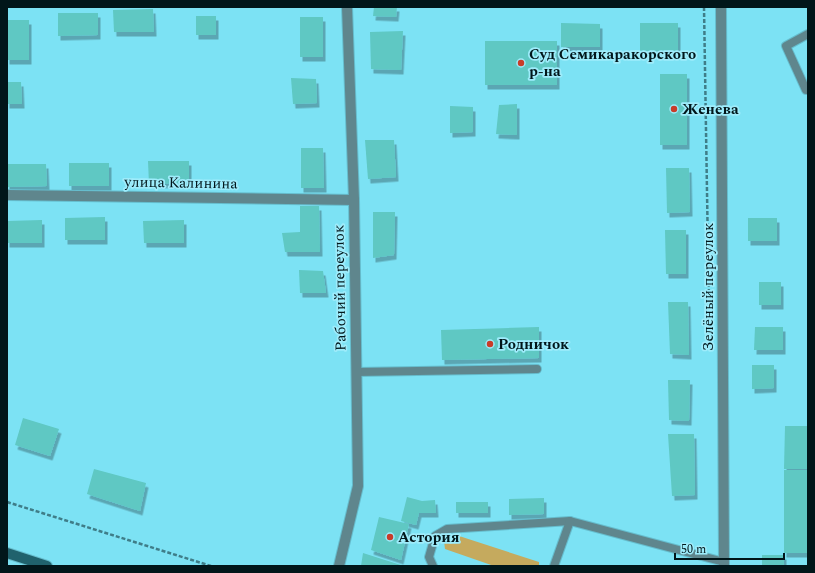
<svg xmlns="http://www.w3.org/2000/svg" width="815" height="573" font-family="Spectral,serif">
<defs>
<filter id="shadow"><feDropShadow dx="2.5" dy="4.5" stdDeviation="0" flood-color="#0004"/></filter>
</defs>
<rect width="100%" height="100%" fill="#7ce2f4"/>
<polygon fill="#c5aa5e" points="456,535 539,562 539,566 494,566 445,549 444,541"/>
<g fill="#5ec8c3" filter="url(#shadow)">
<polygon points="374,7 397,7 396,17 373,16"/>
<polygon points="153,9 154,32 114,32 113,10"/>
<polygon points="58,13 98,13 98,35 58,36"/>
<rect x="196" y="16" width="20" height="19"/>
<rect x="300" y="17" width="23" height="40"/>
<rect x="7" y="20" width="22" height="40"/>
<polygon points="561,23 600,24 600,47 561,47"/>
<polygon points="640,23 678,23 678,52 640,51"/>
<polygon points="403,31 401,70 371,69 370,32"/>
<rect x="485" y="41" width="72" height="44"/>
<rect x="660" y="74" width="27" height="71"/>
<polygon points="291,78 316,79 317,103 293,104"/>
<polygon points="7,82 21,82 22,104 7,104"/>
<polygon points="517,104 517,135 496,134 499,105"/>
<polygon points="450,106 473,107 473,132 450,133"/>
<polygon points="365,140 394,140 396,177 368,179"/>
<polygon points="301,148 323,148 324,188 301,188"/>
<polygon points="148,161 189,161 189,183 149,184"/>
<rect x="69" y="163" width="40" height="23"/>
<polygon points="7,164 46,164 47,186 7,187"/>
<polygon points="666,168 689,168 690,212 667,213"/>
<polygon points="300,206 319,206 320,252 285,252 282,233 300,232"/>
<polygon points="373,212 395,212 394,255 373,258"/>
<polygon points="105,217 105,240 65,240 65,218"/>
<rect x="748" y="218" width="29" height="23"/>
<polygon points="42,220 42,243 7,243 7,221"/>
<polygon points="184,220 184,243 144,243 143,221"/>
<polygon points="665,230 686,230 686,274 666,274"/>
<polygon points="299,270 323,271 326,293 300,293"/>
<rect x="759" y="282" width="22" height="23"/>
<polygon points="668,302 688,302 689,355 670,354"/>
<polygon points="539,327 539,358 442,360 441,330"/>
<polygon points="755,327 783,327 783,350 754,350"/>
<polygon points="752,365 774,365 774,388 752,389"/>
<polygon points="668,380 690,380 689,421 669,420"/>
<polygon points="23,418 59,429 50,456 15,445"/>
<polygon points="785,426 808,426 808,469 784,469"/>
<polygon points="668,434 694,434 695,495 672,496"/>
<polygon points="94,469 146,483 140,511 87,494"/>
<rect x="784" y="470" width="24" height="83"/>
<polygon points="407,497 422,501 435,500 436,513 419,513 416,525 401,521"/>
<polygon points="544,498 544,514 509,515 509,499"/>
<rect x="456" y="502" width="32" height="11"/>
<polygon points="379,517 409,524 401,560 371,550"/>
<polygon points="363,553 404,566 361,566"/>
<rect x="762" y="555" width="22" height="11"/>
</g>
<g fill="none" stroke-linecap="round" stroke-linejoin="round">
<g stroke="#66bdcd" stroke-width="10">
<g id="lane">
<polyline points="808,34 786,46 806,90 808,90"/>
<polyline points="356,372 537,369"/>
<polyline points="433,566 429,557 435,536 447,529 570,521 724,562"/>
<polyline points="554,566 570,521"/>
</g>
</g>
<g stroke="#66bdcd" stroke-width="12">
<g id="street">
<polyline points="721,7 724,566"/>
<polyline points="7,195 354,200"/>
<polyline points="339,566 358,486 354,200 347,7"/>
</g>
</g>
<g stroke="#66bdcd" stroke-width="12">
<polyline id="secondary" points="7,553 47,566"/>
</g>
<g stroke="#3f7d88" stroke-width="2.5" stroke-dasharray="4 2" stroke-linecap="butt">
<polyline points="704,7 709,314"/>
<polyline points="7,502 211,566"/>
</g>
<use href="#lane" stroke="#5f868d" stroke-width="8"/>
<use href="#street" stroke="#5f868d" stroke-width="10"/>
<use href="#secondary" stroke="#20626d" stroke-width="10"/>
</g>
<g fill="#c93c29" stroke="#9eecfb" stroke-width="1.5">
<circle cx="521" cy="63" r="4"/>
<circle cx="674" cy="109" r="4"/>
<circle cx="490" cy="344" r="4"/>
<circle cx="390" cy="537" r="4"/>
</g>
<g text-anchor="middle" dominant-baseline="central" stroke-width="3.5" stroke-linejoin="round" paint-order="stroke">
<g font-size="15" font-weight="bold" fill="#01161a" stroke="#9eecfb" text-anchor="start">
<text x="529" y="54">Суд Семикаракорского<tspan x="529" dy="17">р-на</tspan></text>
<text x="682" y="109">Женева</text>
<text x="498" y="344">Родничок</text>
<text x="398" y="537">Астория</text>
</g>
<g font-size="15" fill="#01161a" stroke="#9eecfb">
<text transform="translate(181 183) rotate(1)">улица Калинина</text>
<text transform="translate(708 287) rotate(-90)">Зелёный переулок</text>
<text transform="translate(340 288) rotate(-91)">Рабочий переулок</text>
</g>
</g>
<rect width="815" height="573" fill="none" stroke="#01161a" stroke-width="16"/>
<path d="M675 553v6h109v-6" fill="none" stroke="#01161a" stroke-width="2"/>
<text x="681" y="553" font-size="12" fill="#01161a" stroke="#9eecfb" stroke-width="3" paint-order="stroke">50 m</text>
</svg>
